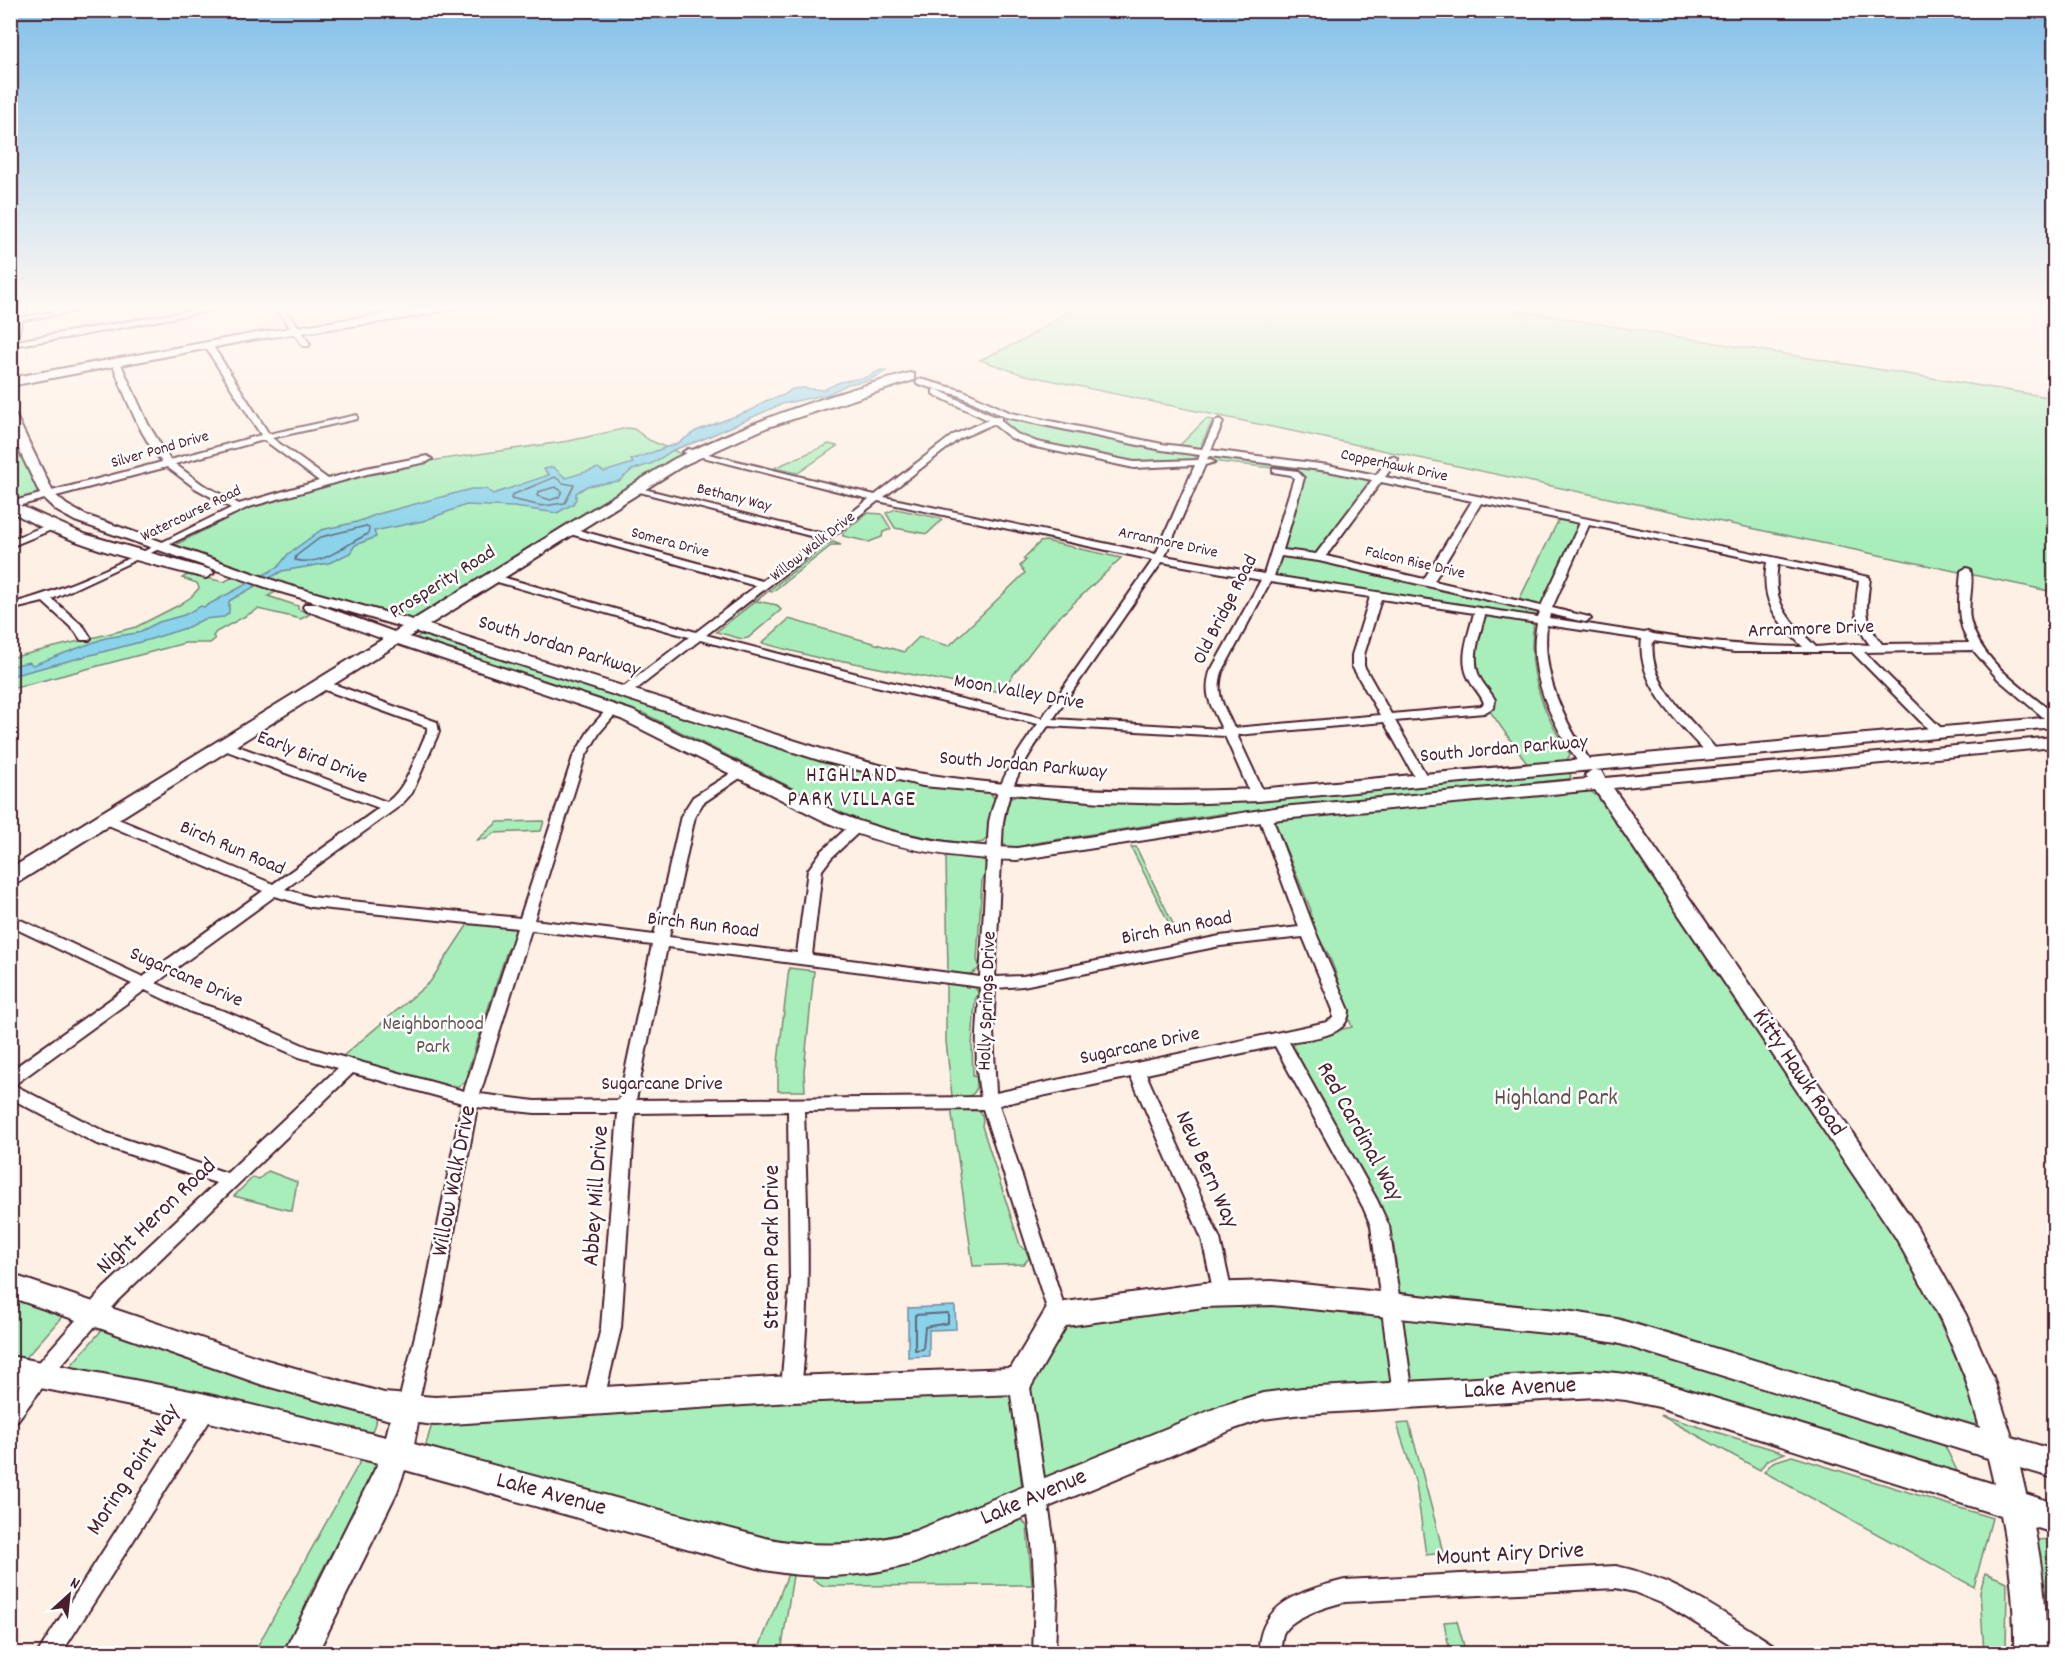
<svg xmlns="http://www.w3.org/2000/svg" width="2065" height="1664" font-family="Dekko,sans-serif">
<rect width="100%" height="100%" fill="#fef0e5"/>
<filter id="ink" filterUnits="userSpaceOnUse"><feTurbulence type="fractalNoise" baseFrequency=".0167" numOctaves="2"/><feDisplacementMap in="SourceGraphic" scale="12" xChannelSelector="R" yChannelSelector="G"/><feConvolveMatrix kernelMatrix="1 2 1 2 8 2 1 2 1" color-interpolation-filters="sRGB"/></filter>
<g filter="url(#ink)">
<g fill="#a8eeba" stroke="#798672" stroke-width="1.5">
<polygon points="1078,306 1490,306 2054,398 2054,592 1021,374 980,360 1023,340"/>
<polygon points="1011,417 1197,454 1194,460 1130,462 1037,443 1020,437 1001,422"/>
<polygon points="1206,419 1213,420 1202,443 1202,448 1177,448"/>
<path d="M10,425L39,491C32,499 20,500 11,497Z"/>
<polygon points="627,428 634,429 649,440 684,455 417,618 408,619 386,611 285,587 268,596 298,606 298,609 310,614 301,619 258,609 216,632 213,636 215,639 210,643 185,643 11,689 10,658 136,627 179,605 191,597 199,588 197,583 182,578 189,574 224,582 241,572 225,563 187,549 181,549 175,545 251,506 332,482 401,465 569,441"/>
<polygon points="829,444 837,446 798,473 774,468"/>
<polygon points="1210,456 1310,467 1372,481 1318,555 1284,550 1302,479 1289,470 1210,461 1207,460"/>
<polygon points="896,509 939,518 942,520 927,534 895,528 886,513"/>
<polygon points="867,513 882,514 891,529 883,532 882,537 869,542 843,536 843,533"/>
<polygon points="1560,517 1580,522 1541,606 1518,602"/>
<polygon points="1045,541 1121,558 1052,624 1000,692 844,661 826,660 762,643 789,619 904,652 919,637 949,646 1025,573 1020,566 1026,560 1023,559 1040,542"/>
<polygon points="833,542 841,545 832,545 772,592 769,591 756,601 777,605 781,610 748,638 742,639 716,632 828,544"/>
<polygon points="1283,555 1313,558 1539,612 1537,617 1275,576 1281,556"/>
<path d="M1491,615L1534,622C1526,670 1543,715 1570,754L1566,762L1528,765L1489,710L1494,706L1480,682L1474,662L1483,617Z"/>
<polygon points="422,634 518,665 553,672 881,776 940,787 989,791 994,798 987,838 983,842 973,844 914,837 856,820 643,713 636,713 413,640"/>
<path d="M1568,772L1571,776L1569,779L1233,815L1226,813L1029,844C1020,848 1010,850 1002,842L1003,820L1008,799L1017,796L1090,800Z"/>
<path d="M1583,789L1590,791L1598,797L1903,1250C1932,1303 1957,1355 1976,1412C1978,1419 1978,1424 1972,1428L1804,1374L1764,1366L1750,1358L1636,1323L1601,1320L1585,1313L1402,1295L1398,1291L1395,1273L1397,1270L1393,1240L1381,1205L1302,1063L1291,1049L1298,1039L1352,1027C1342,1002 1340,976 1327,952C1320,940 1308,925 1311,910L1275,823L1278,818Z"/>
<polygon points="544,821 541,831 494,833 486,839 477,840 498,822"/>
<polygon points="1131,847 1136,847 1178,934 1175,935"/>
<path d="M958,856L975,857L985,861C987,868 986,874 982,880L977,960L980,967C972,978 960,974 948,972L946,857Z"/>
<polygon points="468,924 511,926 517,931 513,944 507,951 468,1070 471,1074 466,1082 452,1089 342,1057 430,982"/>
<polygon points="789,968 814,971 804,1071 805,1091 778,1091 778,1062"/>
<path d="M946,982L973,985L979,993L975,1000L972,1046L973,1075L977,1078C979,1095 969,1098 954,1099L952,1096L946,1041Z"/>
<path d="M951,1108C966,1108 987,1105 982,1126L1020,1245L1026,1251L1029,1258L1024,1264L973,1266Z"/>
<polygon points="268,1171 297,1182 292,1211 234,1196 253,1177 259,1179"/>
<polygon points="11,1290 68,1310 22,1362 11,1360"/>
<polygon points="1229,1299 1383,1311 1394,1387 1284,1397 1047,1480 1043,1476 1029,1386 1061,1326"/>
<polygon points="1401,1313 1580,1330 1940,1436 1962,1481 1650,1386 1412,1388"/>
<polygon points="107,1324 380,1410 370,1437 66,1371"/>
<polygon points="1010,1392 1022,1488 918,1535 813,1553 424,1451 435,1414"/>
<polygon points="1660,1415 1785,1453 1767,1460 1760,1470"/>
<polygon points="1409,1423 1439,1536 1443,1553 1426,1555 1416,1484 1397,1424"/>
<polygon points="366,1451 376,1456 379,1465 362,1503 353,1512 306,1601 307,1610 284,1653 253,1654"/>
<polygon points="1792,1456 1992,1518 1974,1587 1764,1472 1773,1462"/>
<polygon points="1020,1517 1027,1526 1032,1585 824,1586 813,1580 814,1574"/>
<polygon points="2054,1539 2054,1653 2044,1653 2036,1540"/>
<polygon points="1985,1573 2007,1582 2006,1653 1984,1653 1980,1592"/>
<polygon points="788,1574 793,1575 781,1653 757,1653"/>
<polygon points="1457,1621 1466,1653 1450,1653 1444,1622"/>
</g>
<g fill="#8ad3ea" stroke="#708b9e" stroke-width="1.5">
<polygon points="881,370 886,371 870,380 848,384 828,394 782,404 701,440 673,450 653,463 632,470 619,481 587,486 576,493 576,499 573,504 557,513 514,507 466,505 423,521 374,531 376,537 355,545 350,553 329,563 282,571 229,601 229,613 224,617 204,619 186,628 148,640 11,676 11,666 29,662 33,665 105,638 137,633 159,622 184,615 201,606 204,607 278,567 288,554 321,530 357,522 378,514 471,489 486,489 493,494 549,475 544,469 553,467 566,478 598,468 604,472 633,463 631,460 678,443 696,431 754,409 765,401 784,395 792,389 803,388 823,390 840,382 867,377"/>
<polygon points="955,1306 956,1329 929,1330 929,1356 908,1357 908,1308"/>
</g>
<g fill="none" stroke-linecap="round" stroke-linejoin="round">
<g stroke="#646777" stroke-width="1.5">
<polygon points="555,477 563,483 574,485 565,503 542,506 511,499 512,495"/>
<polygon points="555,487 562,491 559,497 551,500 537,496 538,492"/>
<path d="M366,526L369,528L368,534C343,545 324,567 295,560L296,556L321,537Z"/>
</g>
<polygon stroke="#646777" stroke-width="2" points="948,1313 948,1323 925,1327 923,1349 915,1350 915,1315"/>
<g stroke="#4a1f2b" stroke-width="4">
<g id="street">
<polygon points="88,306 109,306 17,321 13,319"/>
<polygon points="217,306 234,306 72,337 10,346 10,342"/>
<path d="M269,306C290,306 299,329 310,344L309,346H303L282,316Z"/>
<path d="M205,343H211L269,434L357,415V419L272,438L328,479L366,468L427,456L432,459L427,462L367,474L249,507L52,599L84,627L91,638L89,640H81L75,631L43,602L10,610V604C88,584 160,542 231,508L195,488L167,467L10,508V502L162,462C139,434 125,396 112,362L113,360L120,362L148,424L170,460L261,435L204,345ZM264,440L319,481L239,504L202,484L175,464Z"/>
<path d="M920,379L964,391L1011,413L1162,444L1202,449L1215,422L1219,419L1223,422L1211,450L1328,465L1376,475L1390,457L1393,456L1398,459L1385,477L1869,577L1870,579C1866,607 1863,621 1882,644L1969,643C1955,620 1959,597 1961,571L1966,568L1970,569C1975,583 1967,603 1970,619C1979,661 2024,688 2054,714V724L2050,723L1998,679L1973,650L1864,652L1942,729L1944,732L1938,736L1934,735L1852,652H1734L1653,641C1647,687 1694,720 1719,753L1713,757L1709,756C1681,725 1636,685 1642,639L1547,625C1541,677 1565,723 1593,765L1587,769L1582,768C1554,726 1526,675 1537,623L1485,615C1480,634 1471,657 1479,676C1483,685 1491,692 1495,700L1494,707L1484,713L1395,721L1429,780L1428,783H1418L1384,722L1237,735L1265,795L1258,799L1251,795L1225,736L1048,726C1026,758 1010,783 1003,822L995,977L1023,976L1220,936L1299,927L1258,815L1260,812H1270L1315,931L1349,1010C1349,1038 1309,1038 1289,1042L1377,1200L1389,1226L1413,1395L1410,1401L1403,1404L1396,1401L1393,1395L1371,1226L1363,1207L1275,1046L1146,1074L1220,1239L1232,1294L1230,1300L1223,1302L1216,1300L1214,1294L1202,1239L1131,1077L999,1105L1067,1315L1065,1321L1058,1323L1051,1321L1049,1315L983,1109L804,1111C807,1204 812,1296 801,1389L798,1395L791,1398L784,1395L781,1389L790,1282L788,1111L635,1113L621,1328L603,1403L600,1410L593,1412L586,1410L583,1403L601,1328L618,1113H535L477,1107L441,1303L417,1409L414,1416L407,1418L400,1416L397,1409L423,1303L462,1103L353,1073L118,1300L48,1380L17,1421L10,1423V1398L34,1368L104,1288L216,1183L95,1143L10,1098V1071L132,984L10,926V915L143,977L263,891L101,822L99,819L101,816H111L273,884L379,808L219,748L217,745L219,742H227L387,802C408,787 416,754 427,732V727L317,687L315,684L317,681H325L437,722L439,732L412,793L401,805L285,889L311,897L520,918L573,757L591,727L609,707L613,706L619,710L600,732L585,757L534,920L654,935L681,816L693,797L741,767L747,771L746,774L703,803L695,816L669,937L797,953L808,870L821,852L850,825H860L862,828L860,831L831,858L822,870L812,955L980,977L989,822C997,784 1015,755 1038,724L867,684L700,640L629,695H621L619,692L621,689L689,637L487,579L486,577L487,575H495L696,632L756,586L563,532V528H571L762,581L818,538L632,490V486L824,534L869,499L683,452L688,449L875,495L953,435L988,420L933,394V390L936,389L995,417H1001V421L1017,434L1037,442L1134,462L1198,460L1200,455L1162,450L1005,417L958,395L917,384L916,382ZM993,424L1011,438L1031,446L1134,468L1195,465L1156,554L884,497L959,439ZM1209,456L1328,471L1372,480L1316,554L1283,550L1304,478L1297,471L1273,468V472L1291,475L1294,478L1264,574L1165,556L1205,465L1215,462L1207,459ZM1381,482L1472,501L1424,579L1326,556ZM878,501L1153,560L1042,718L869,677L706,635ZM1481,503L1580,523L1541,606L1434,581ZM1589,525L1767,562C1760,602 1776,620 1803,647C1752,647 1703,642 1653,634L1648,632L1644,633L1549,618L1550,614L1585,622L1591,619L1589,617L1552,608ZM1281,556L1319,561L1540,612L1538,617L1274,576ZM1162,562L1261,580L1210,672C1203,696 1212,707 1222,729L1053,719ZM1778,564L1859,581C1855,606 1853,624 1870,645L1853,644L1816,647C1789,620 1771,604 1778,564ZM1270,582L1370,597L1352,655V666L1380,715L1234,728C1224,706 1215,696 1222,672ZM1381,599L1474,613C1469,634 1458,659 1469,679C1473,688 1481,694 1484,703L1481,706L1391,714L1364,666V655ZM275,896L311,907L517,928L464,1091L310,1048L227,1012L201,1004L156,983ZM531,930L652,945L619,1100L535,1101L480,1094ZM1303,937L1333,1010V1018L1327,1022L996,1093L993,1032L995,988L1023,986L1220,946ZM667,947L980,987C978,1023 973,1062 981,1097L636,1100ZM145,990L191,1012L215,1020L299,1057L338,1068L227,1173L107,1133L14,1085Z"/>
<polygon points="52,523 57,526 56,528 10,547 10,540"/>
<polygon points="1019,1372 1026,1375 1029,1381 1054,1543 1057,1595 1055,1654 1033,1654 1035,1595 1032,1543 1009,1381 1012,1375"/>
<polygon points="207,1398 214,1400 217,1407 214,1414 61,1654 37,1654 200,1400"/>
<path d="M1616,1566C1675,1578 1725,1614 1775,1646L1778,1654H1746L1666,1605L1634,1592L1616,1588L1345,1602C1328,1606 1290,1617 1283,1634C1281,1640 1281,1647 1281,1654H1259C1257,1603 1304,1590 1345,1580Z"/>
</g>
</g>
<g stroke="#4a1f2b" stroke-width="4">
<g id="secondary">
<polygon points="15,306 26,306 16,342 10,345 10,322"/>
<polygon points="436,306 460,306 455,309 395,320 257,339 10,386 10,378 257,333"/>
<path d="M910,373L914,374V380L768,427L684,465L429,625L834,753C864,761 893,770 924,774C1034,791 1147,793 1258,789L2054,717V727L1595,770L1601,771L1605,778L2054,737V747L1613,788L1914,1222L1966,1315L1993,1377L2012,1437L2054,1450V1478L2020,1468L2026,1494L2054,1503V1533L2034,1527C2043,1569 2047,1610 2046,1654H2014C2015,1607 2010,1562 2001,1516L1659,1407L1626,1400L1596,1397L1302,1414L1263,1419L1234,1429L915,1563C864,1577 817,1580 765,1570L405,1470L397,1492L317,1654H283L378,1463L201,1420L10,1382V1356L201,1393L386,1437L390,1420L263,1385L10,1297V1274L263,1359L384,1393L435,1397L791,1376L1011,1368L1048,1306L1058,1303L1204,1283L1272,1281L1566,1311L1617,1319L1980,1428L1965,1377L1941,1320L1896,1238L1595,790L1281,819L1017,860C950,859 888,848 826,822L621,719L398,644L17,883L10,884V869L383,639L305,610L303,607L305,604H317L394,632L402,627L277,591L75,521L57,511L41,496L10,431V412L16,416L54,494L67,505L85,515L287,585L413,620L674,459C749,422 829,394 910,373ZM417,632L822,761L923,786L1101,802L1177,804L1258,801L1592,770L1585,775L1587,779L1281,807L1017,848C955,846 898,837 840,814L633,711L409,637ZM1272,1305L1566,1335L1617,1343L1988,1458L1994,1484L1659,1381L1626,1374L1596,1371L1302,1388L1263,1393L1221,1406L915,1531C864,1546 817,1549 765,1538L414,1444L418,1423L435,1425L791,1402L1019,1394L1029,1390L1066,1326L1204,1307Z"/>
<path d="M10,501L84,534L211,570L214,573L206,578C139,561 71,546 10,511Z"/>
</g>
</g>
<use href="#street" fill="#fff" fill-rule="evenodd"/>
<use href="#secondary" fill="#fff" fill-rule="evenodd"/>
</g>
</g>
<linearGradient id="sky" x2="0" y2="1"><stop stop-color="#82c0e9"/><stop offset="0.57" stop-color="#fff8f3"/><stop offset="1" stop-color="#fff8f3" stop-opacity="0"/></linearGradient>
<rect width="2065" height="539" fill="url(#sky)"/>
<g text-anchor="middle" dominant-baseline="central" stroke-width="5" stroke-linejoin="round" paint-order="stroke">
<g font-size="16" fill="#4a1f2b" stroke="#fff">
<text transform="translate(160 450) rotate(-16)">Silver Pond Drive</text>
<text transform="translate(1394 466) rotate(12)">Copperhawk Drive</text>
<text transform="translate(734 498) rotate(14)">Bethany Way</text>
<text transform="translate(191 514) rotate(-26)">Watercourse Road</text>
<text transform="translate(670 543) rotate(15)">Somera Drive</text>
<text transform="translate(1168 543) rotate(12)">Arranmore Drive</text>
<text transform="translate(813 547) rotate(-38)">Willow Walk Drive</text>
<text transform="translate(1415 563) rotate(13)">Falcon Rise Drive</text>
</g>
<g font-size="20" fill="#4a1f2b" stroke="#fff">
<text transform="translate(443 583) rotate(-32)">Prosperity Road</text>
<text transform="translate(1226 610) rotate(-63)">Old Bridge Road</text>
<text transform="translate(1811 630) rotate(-2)">Arranmore Drive</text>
<text transform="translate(559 647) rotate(17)">South Jordan Parkway</text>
<text transform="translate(1019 693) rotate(10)">Moon Valley Drive</text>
<text transform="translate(1504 750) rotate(-5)">South Jordan Parkway</text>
<text transform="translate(312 758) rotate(21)">Early Bird Drive</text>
<text transform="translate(1023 766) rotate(5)">South Jordan Parkway</text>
<text transform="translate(232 849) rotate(23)">Birch Run Road</text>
<text transform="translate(703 926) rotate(7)">Birch Run Road</text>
<text transform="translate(1177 929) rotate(-11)">Birch Run Road</text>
<text transform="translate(186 978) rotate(24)">Sugarcane Drive</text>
<text transform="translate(988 1001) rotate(-88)">Holly Springs Drive</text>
<text transform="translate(1140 1047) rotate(-12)">Sugarcane Drive</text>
<text x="662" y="1085">Sugarcane Drive</text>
</g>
<g font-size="20" fill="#62534f" stroke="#fff">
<text x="433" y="1025">Neighborhood<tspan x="433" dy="23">Park</tspan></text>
</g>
<g font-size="21" letter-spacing="1.5" fill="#4a1f2b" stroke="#fff">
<text x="852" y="777">HIGHLAND<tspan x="852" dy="24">PARK VILLAGE</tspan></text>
</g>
<g font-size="24" fill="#4a1f2b" stroke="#fff">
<text transform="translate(1798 1073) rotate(56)">Kitty Hawk Road</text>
<text transform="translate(1359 1132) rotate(61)">Red Cardinal Way</text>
<text transform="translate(1206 1170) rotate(66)">New Bern Way</text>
<text transform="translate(455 1181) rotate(-79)">Willow Walk Drive</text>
<text transform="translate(597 1196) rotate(-86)">Abbey Mill Drive</text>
<text transform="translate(157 1217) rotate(-44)">Night Heron Road</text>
<text transform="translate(773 1247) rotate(-90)">Stream Park Drive</text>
<text transform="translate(1520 1389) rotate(-3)">Lake Avenue</text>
<text transform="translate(134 1470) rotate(-57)">Moring Point Way</text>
<text transform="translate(551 1495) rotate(15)">Lake Avenue</text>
<text transform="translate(1034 1498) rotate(-23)">Lake Avenue</text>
<text transform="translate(1510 1555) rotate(-3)">Mount Airy Drive</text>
</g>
<g font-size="24" fill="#62534f" stroke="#fff">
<text x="1556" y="1099">Highland Park</text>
</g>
</g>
<rect width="2065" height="1664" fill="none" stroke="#fff" stroke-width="36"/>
<rect x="18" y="18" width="2029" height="1628" fill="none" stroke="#4a1f2b" stroke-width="2" filter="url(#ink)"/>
<g transform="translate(69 1595) rotate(27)" stroke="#ffffff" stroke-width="4.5" paint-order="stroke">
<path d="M0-4.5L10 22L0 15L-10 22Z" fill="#4a1f2b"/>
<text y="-9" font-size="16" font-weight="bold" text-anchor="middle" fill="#4a1f2b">N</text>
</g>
</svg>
